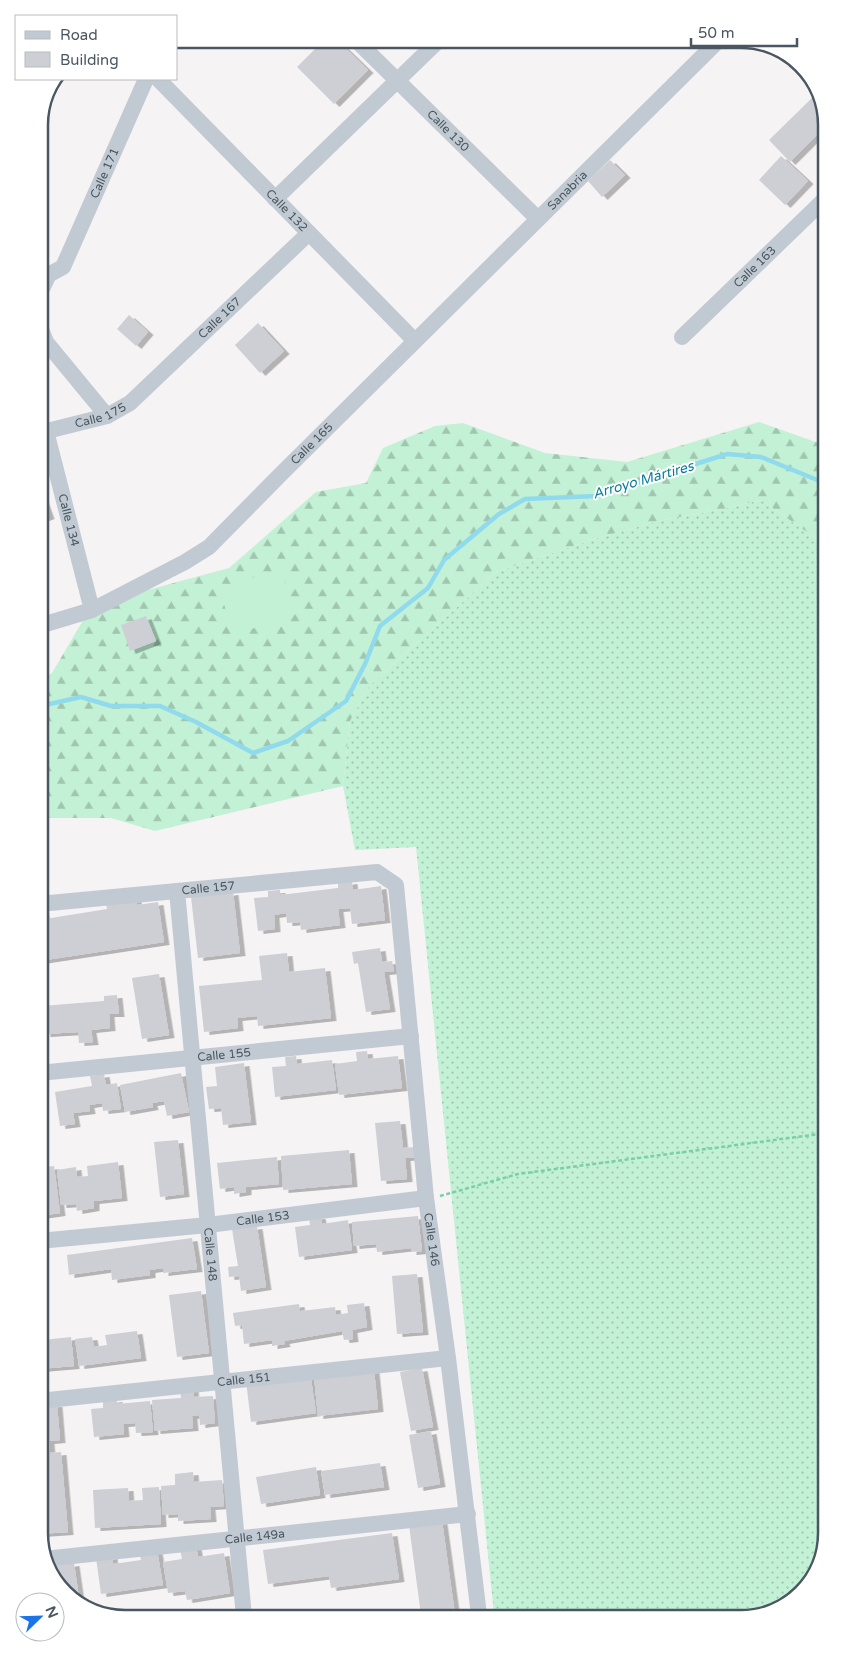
<svg xmlns="http://www.w3.org/2000/svg" width="866" height="1657" font-family="'Varela Round',sans-serif">
<defs>
<pattern id="grass-dots" width="8" height="8" patternUnits="userSpaceOnUse" patternTransform="scale(1.25)"><rect width="8" height="8" fill="#c3f1d5"/><path d="M2 2h.1M6 6h.1" fill="none" stroke="#a0c6b0" stroke-width="1.8" stroke-linecap="round"/></pattern>
<pattern id="forest-firs" width="22" height="20" patternUnits="userSpaceOnUse" patternTransform="scale(1.25)"><rect width="22" height="20" fill="#c3f1d5"/><path d="M5 1l3.5 6h-7zM16 11l3.5 6h-7z" fill="#a0c6b0"/></pattern>
<filter id="shadow"><feDropShadow dx="5.5" dy="3" stdDeviation="0" flood-color="#0004"/></filter>
</defs>
<rect width="100%" height="100%" fill="#f5f3f3"/>
<polygon fill="url(#grass-dots)" points="761,500 820,541 827,559 827,1533 813,1580 774,1612 494,1614 416,847 355,850 343,786 350,721 369,686 496,572 594,539 663,520 723,509"/>
<polygon fill="url(#forest-firs)" points="759,422 827,446 827,559 820,541 761,500 723,509 663,520 594,539 496,572 369,686 350,721 343,786 155,831 111,818 39,818 39,681 52,673 92,605 229,568 316,492 366,483 383,448 435,426 463,423 545,453 627,462"/>
<polygon fill="#c3f1d5" points="280,569 296,614 234,635 219,589"/>
<g fill="none" stroke-linecap="round" stroke-linejoin="round">
<polyline stroke="#90daee" stroke-width="4.5" points="39,708 45,705 81,697 111,706 160,706 196,722 253,753 288,741 346,701 365,664 380,626 428,588 444,560 499,514 525,499 596,496 727,454 761,457 827,484"/>
</g>
<g fill="#cdcfd5" filter="url(#shadow)">
<polygon points="321,43 340,43 368,70 334,104 297,67"/>
<polygon points="817,93 822,99 827,125 790,162 769,140"/>
<polygon points="781,156 808,181 785,205 759,180"/>
<polygon points="610,160 625,175 602,197 588,181"/>
<polygon points="129,315 148,332 136,346 117,329"/>
<polygon points="258,323 284,351 260,373 235,345"/>
<polygon points="41,493 49,516 39,520 39,494"/>
<polygon points="146,616 156,641 130,651 121,625"/>
<polygon points="352,881 353,890 381,886 385,920 352,924 350,908 338,909 340,925 301,930 300,922 287,923 286,913 274,915 275,929 258,931 254,898 268,897 268,891 280,890 280,895 338,888 338,883"/>
<polygon points="233,892 240,953 198,958 191,897"/>
<polygon points="136,899 137,905 158,902 164,942 39,961 39,909 43,909 45,919 107,909 106,903"/>
<polygon points="380,948 382,962 392,961 394,971 384,972 390,1009 366,1012 358,963 354,964 352,952"/>
<polygon points="287,953 289,972 325,968 331,1018 258,1026 257,1016 237,1018 238,1028 204,1032 199,986 262,980 259,956"/>
<polygon points="159,974 169,1035 142,1039 132,978"/>
<polygon points="117,995 119,1014 109,1014 110,1028 91,1030 93,1042 79,1043 78,1032 45,1034 42,1006 104,1001 104,996"/>
<polygon points="367,1051 368,1059 398,1056 402,1088 339,1095 335,1064 357,1061 356,1052"/>
<polygon points="296,1056 297,1064 332,1060 336,1090 275,1097 272,1067 286,1066 285,1057"/>
<polygon points="244,1063 251,1122 223,1125 221,1108 209,1109 206,1087 217,1086 215,1067"/>
<polygon points="181,1073 189,1112 167,1116 164,1101 152,1103 153,1107 125,1112 120,1085"/>
<polygon points="104,1074 106,1085 117,1083 121,1109 103,1111 102,1103 89,1105 90,1111 73,1113 75,1124 60,1126 55,1092 92,1086 90,1076"/>
<polygon points="400,1121 403,1148 415,1147 416,1157 405,1158 407,1179 381,1181 375,1123"/>
<polygon points="178,1140 184,1194 160,1197 154,1142"/>
<polygon points="349,1150 352,1184 283,1190 281,1156"/>
<polygon points="277,1157 279,1184 246,1187 246,1192 234,1194 234,1187 220,1189 217,1163"/>
<polygon points="118,1162 122,1198 94,1201 94,1208 77,1211 76,1204 61,1205 57,1170 76,1167 77,1177 88,1176 87,1166"/>
<polygon points="54,1166 60,1213 39,1216 39,1168"/>
<polygon points="320,1216 322,1224 348,1220 352,1250 299,1257 295,1227 310,1225 309,1217"/>
<polygon points="418,1216 422,1251 411,1252 411,1248 377,1252 376,1244 354,1246 352,1222"/>
<polygon points="257,1226 266,1287 241,1291 239,1276 229,1277 228,1267 238,1266 232,1229"/>
<polygon points="192,1238 197,1269 163,1273 163,1268 150,1270 150,1275 112,1280 111,1269 69,1275 67,1255"/>
<polygon points="39,1262 43,1284 39,1285"/>
<polygon points="417,1274 423,1332 397,1334 392,1276"/>
<polygon points="201,1291 209,1353 177,1357 169,1295"/>
<polygon points="364,1303 367,1327 352,1330 353,1339 344,1340 342,1331 284,1341 285,1344 272,1346 272,1340 244,1344 242,1325 235,1326 233,1313 299,1304 303,1329 301,1311 335,1307 336,1315 348,1313 347,1305"/>
<polygon points="137,1331 141,1358 79,1366 75,1339 92,1337 94,1347 107,1345 105,1335"/>
<polygon points="71,1337 74,1366 39,1369 39,1351 44,1350 43,1340"/>
<polygon points="422,1368 433,1427 411,1431 400,1372"/>
<polygon points="374,1370 378,1409 318,1416 314,1376"/>
<polygon points="310,1373 316,1413 251,1422 246,1381"/>
<polygon points="193,1388 194,1397 213,1396 215,1423 200,1425 199,1415 192,1416 193,1428 155,1431 152,1400 181,1398 180,1390"/>
<polygon points="117,1399 117,1404 150,1401 153,1432 136,1433 135,1423 123,1424 124,1434 94,1437 91,1409 103,1408 103,1401"/>
<polygon points="57,1404 60,1440 49,1441 50,1453 61,1452 68,1532 39,1534 39,1405"/>
<polygon points="431,1431 440,1484 418,1488 409,1435"/>
<polygon points="380,1463 384,1487 325,1495 321,1471"/>
<polygon points="316,1467 320,1495 261,1504 256,1477"/>
<polygon points="193,1472 194,1482 222,1480 224,1506 210,1507 211,1519 178,1521 178,1514 163,1515 161,1486 175,1485 175,1474"/>
<polygon points="159,1487 161,1524 95,1528 93,1490 128,1488 129,1501 143,1500 142,1488"/>
<polygon points="442,1521 455,1615 421,1615 409,1525"/>
<polygon points="392,1533 399,1579 331,1588 329,1576 268,1584 263,1550"/>
<polygon points="196,1546 198,1557 224,1553 230,1593 187,1600 185,1591 168,1593 163,1562 182,1559 180,1549"/>
<polygon points="157,1550 163,1585 101,1594 96,1558 112,1556 113,1564 141,1560 139,1552"/>
<polygon points="74,1563 80,1605 77,1604 46,1567"/>
<polygon points="398,1612 398,1615 375,1616 375,1614"/>
</g>
<g fill="none" stroke-linecap="round" stroke-linejoin="round">
<polyline stroke="#7ad0a6" stroke-width="2.5" stroke-dasharray="4 2.5" stroke-linecap="butt" points="440,1196 518,1174 827,1133"/>
<g stroke="#c1cad2" stroke-width="16">
<path id="s1" d="M359,43L538,219"/>
<path id="s2" d="M158,79L415,341"/>
<polyline points="275,199 437,42"/>
<path id="s3" d="M39,280L63,267L146,79"/>
<polyline points="39,295 49,274"/>
<polyline points="39,324 46,342 107,416"/>
<path id="s4" d="M682,337L827,197"/>
<path id="s5" d="M46,431L92,610"/>
<path id="s6" d="M39,433L107,416L130,403L309,233"/>
<path id="s7" d="M39,626L92,610L185,562L209,547L280,475L720,39"/>
<path id="s8" d="M177,891L244,1617"/>
<path id="s9" d="M39,904L377,872L396,885L426,1198L448,1358L479,1615"/>
<path id="s10" d="M39,1073L411,1036"/>
<path id="s11" d="M39,1241L208,1225L426,1198"/>
<path id="s12" d="M39,1401L448,1358"/>
<path id="s13" d="M44,1559L468,1514"/>
</g>
</g>
<g text-anchor="middle" dominant-baseline="central" stroke-width="4" stroke-linejoin="round" paint-order="stroke">
<g font-size="12" fill="#4a5661" stroke="#fff">
<text stroke="none"><textPath href="#s1" startOffset="125">Calle 130</textPath></text>
<text stroke="none"><textPath href="#s3" startOffset="130">Calle 171</textPath></text>
<text stroke="none"><textPath href="#s7" startOffset="694">Sanabria</textPath></text>
<text stroke="none"><textPath href="#s2" startOffset="184">Calle 132</textPath></text>
<text stroke="none"><textPath href="#s4" startOffset="101">Calle 163</textPath></text>
<text stroke="none"><textPath href="#s6" startOffset="220">Calle 167</textPath></text>
<text stroke="none"><textPath href="#s6" startOffset="64">Calle 175</textPath></text>
<text stroke="none"><textPath href="#s7" startOffset="334">Calle 165</textPath></text>
<text stroke="none"><textPath href="#s5" startOffset="92">Calle 134</textPath></text>
<text stroke="none"><textPath href="#s9" startOffset="170">Calle 157</textPath></text>
<text stroke="none"><textPath href="#s10" startOffset="186">Calle 155</textPath></text>
<text stroke="none"><textPath href="#s11" startOffset="225">Calle 153</textPath></text>
<text stroke="none"><textPath href="#s9" startOffset="719">Calle 146</textPath></text>
<text stroke="none"><textPath href="#s8" startOffset="365">Calle 148</textPath></text>
<text stroke="none"><textPath href="#s12" startOffset="206">Calle 151</textPath></text>
<text stroke="none"><textPath href="#s13" startOffset="212">Calle 149a</textPath></text>
</g>
<g font-size="14" font-style="italic" fill="#0c7c9b" stroke="#fff">
<text transform="translate(643 480) rotate(-16)">Arroyo Mártires</text>
</g>
</g>
<path d="M0 0H866V1657H0ZM125 48H741A77 77 0 0 1 818 125V1533A77 77 0 0 1 741 1610H125A77 77 0 0 1 48 1533V125A77 77 0 0 1 125 48Z" fill="#fff" fill-rule="evenodd"/>
<path fill="none" stroke="#4a5661" stroke-width="2.5" d="M125 48H741A77 77 0 0 1 818 125V1533A77 77 0 0 1 741 1610H125A77 77 0 0 1 48 1533V125A77 77 0 0 1 125 48Z"/>
<rect x="15" y="15" width="162" height="65" fill="#ffffff" stroke="#b7bbc0"/>
<rect x="25" y="31" width="25" height="8" fill="#c1cad2" stroke="#b7bbc0"/>
<text x="60" y="40" font-size="15" fill="#4a5661">Road</text>
<rect x="25" y="52" width="25" height="15" fill="#cdcfd5" stroke="#b7bbc0"/>
<text x="60" y="65" font-size="15" fill="#4a5661">Building</text>
<g transform="translate(40 1617) rotate(67)"><circle r="24" fill="#ffffff" stroke="#b7bbc0"/>
<path d="M0-4L9 19L0 12L-9 19Z" fill="#1a73e8"/>
<text y="-8" font-size="14" font-weight="bold" text-anchor="middle" fill="#4a5661">N</text>
</g>
<path d="M691 38v8h106v-8" fill="none" stroke="#4a5661" stroke-width="2.5"/>
<text x="698" y="38" font-size="15" fill="#4a5661" stroke="#ffffff" stroke-width="4" paint-order="stroke">50 m</text>
</svg>
